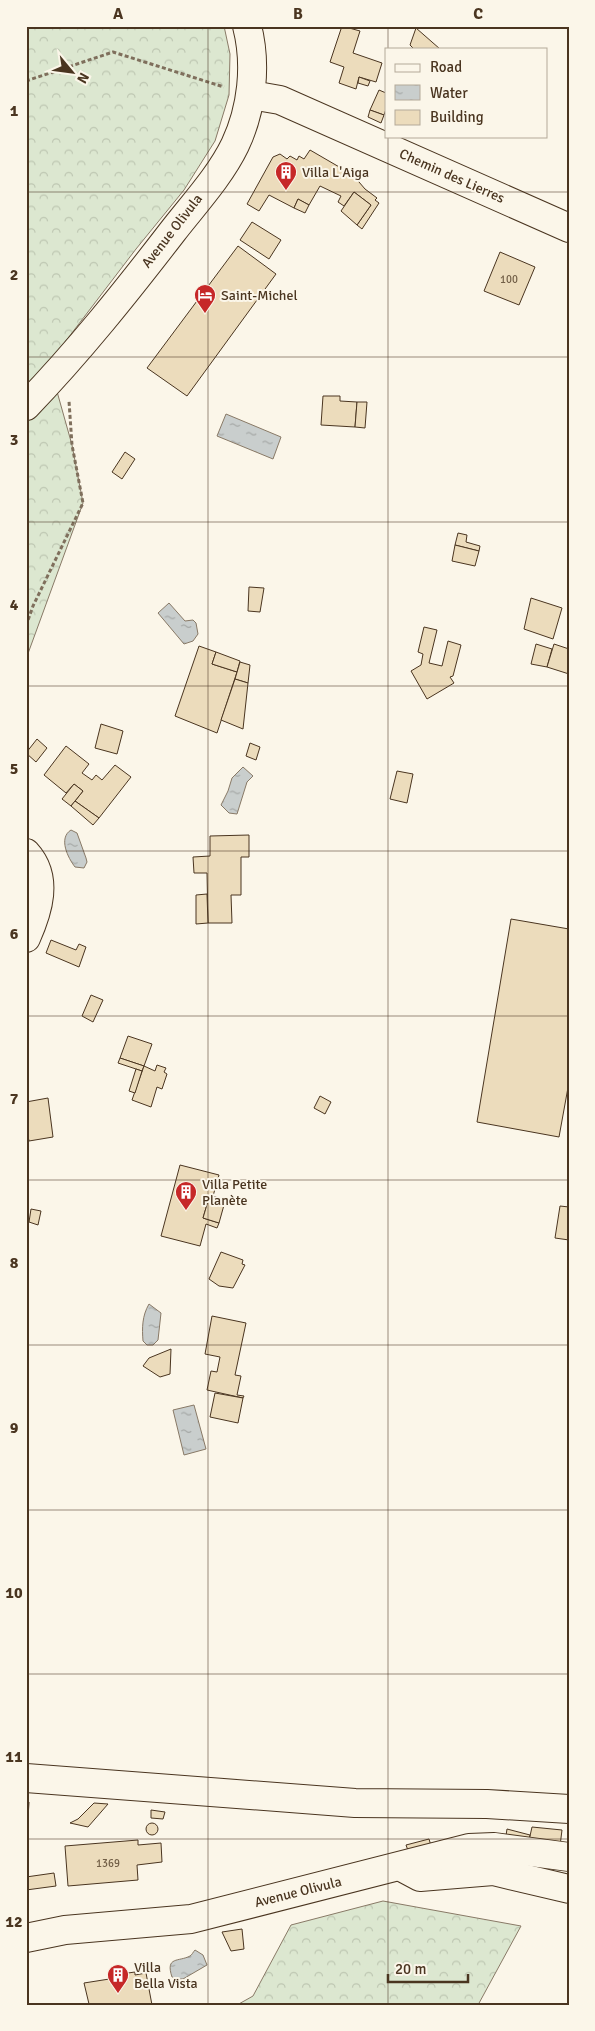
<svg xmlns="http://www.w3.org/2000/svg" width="595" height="2031" font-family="Signika,sans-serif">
<defs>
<pattern id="forest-crowns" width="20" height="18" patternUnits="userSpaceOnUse" patternTransform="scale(1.25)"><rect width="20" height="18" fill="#dce7d0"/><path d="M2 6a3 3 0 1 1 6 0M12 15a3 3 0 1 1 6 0" fill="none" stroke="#bec7b2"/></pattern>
<pattern id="water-ripples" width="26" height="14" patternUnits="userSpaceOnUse" patternTransform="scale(1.25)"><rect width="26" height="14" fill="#c9cecd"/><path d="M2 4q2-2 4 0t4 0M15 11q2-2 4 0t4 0" fill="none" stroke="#a5a8a6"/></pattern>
</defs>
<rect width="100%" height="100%" fill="#fbf6e9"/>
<g fill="url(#forest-crowns)" stroke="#887966">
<polygon points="26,26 224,26 230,54 229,95 215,141 184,190 136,249 49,363 72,445 83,503 26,659"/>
<polygon points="383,1901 521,1926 478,2005 237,2005 253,1996 291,1925"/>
</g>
<g fill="url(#water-ripples)" stroke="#887966">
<polygon points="226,414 281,437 273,459 217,436"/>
<polygon points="169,603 185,621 193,620 196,623 198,634 193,641 184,644 158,613"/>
<polygon points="243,767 253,776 247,782 237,814 229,813 221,805 228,791 232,778"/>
<path d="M71,830L77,833L86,858L87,862L84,868L75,867C68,858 58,838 71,830Z"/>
<path d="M149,1304L161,1313L158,1340L153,1345H147L143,1341C142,1328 142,1316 149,1304Z"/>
<polygon points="194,1405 206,1449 184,1455 173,1410"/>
<path d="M195,1950L203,1955L207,1965L183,1979H178L172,1977C165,1956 179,1962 190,1956C192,1955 193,1952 195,1950Z"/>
</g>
<g fill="#ecdcbc" stroke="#4a3520">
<polygon points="342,26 360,31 353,53 382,63 376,82 359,77 356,89 339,83 344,67 330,62"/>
<polygon points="416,28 440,49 414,49 410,45"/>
<polygon points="359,77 370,81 368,86 358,83"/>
<polygon points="379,90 386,93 386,109 384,115 370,110"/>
<polygon points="370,110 384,115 381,123 368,117"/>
<polygon points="310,150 353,175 365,189 377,198 375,200 379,203 362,229 357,225 371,205 354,192 344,206 338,202 341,196 320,186 309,205 298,199 294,208 269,195 259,211 247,204 273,157 280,154 287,159 290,156 297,160 299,156 304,159"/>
<polygon points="354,192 371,205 357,225 341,211"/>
<polygon points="298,199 309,205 305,213 294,208"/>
<polygon points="252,222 281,240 269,259 240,240"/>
<polygon points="238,246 276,274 187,396 147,368"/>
<polygon points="500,252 535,267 519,305 484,291"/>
<polygon points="323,396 340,396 340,401 357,402 355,427 321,425"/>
<polygon points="357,402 367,402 365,428 355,427"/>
<polygon points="125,452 135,459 122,479 112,472"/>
<polygon points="458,533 467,535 466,542 480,546 479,551 455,545"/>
<polygon points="455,545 479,551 475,566 452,561"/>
<polygon points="249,587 264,588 260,612 248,611"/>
<polygon points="531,598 562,608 553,639 524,629"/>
<polygon points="424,627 437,630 429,663 442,666 448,641 461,645 453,676 450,677 454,683 427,699 411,671 421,665 423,654 418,652"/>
<polygon points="536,644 552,649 547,667 531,664"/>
<polygon points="554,644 569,649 569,674 547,667"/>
<polygon points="199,646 216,652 212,664 237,672 217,733 175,716"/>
<polygon points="216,652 240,661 237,672 212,664"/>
<polygon points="240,662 250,665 248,683 235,679"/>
<polygon points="235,679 248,683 243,729 221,720"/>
<polygon points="101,724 123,731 117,754 95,748"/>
<polygon points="37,739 47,748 36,762 26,753"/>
<polygon points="250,743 260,747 256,760 246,756"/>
<polygon points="66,746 89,764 82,773 92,780 96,775 102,780 115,765 131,777 99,818 75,801 83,791 74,784 66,793 44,775"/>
<polygon points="397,771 413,774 407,803 390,799"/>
<polygon points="74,784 83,791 71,806 62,799"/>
<polygon points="75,801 99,818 93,825 71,806"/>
<polygon points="249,835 249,857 241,857 241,895 231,895 232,923 208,923 207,873 194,873 193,857 210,856 210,836"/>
<polygon points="207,894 208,923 196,924 196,895"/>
<polygon points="511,919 569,929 569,1082 559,1137 477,1122"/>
<polygon points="51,940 76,950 79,944 86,947 79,967 46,953"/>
<polygon points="91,995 103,1000 93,1022 82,1016"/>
<polygon points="128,1036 152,1044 144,1066 120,1058"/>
<polygon points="120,1058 144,1066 142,1071 118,1063"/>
<polygon points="157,1065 166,1068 164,1072 167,1074 162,1089 157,1087 151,1107 132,1100 144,1066 155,1071"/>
<polygon points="136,1069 142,1071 135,1093 129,1091"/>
<polygon points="320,1096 331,1102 325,1114 314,1108"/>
<polygon points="48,1098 53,1137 29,1141 26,1126 26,1102"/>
<polygon points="180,1165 219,1175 213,1196 225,1200 224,1205 208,1201 203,1218 219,1223 217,1228 206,1224 200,1246 161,1236"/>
<polygon points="208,1201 224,1205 219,1223 203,1218"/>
<polygon points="560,1206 569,1207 569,1240 555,1238"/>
<polygon points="31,1209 41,1211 38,1225 29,1222"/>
<polygon points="221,1252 243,1260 242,1264 245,1265 233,1288 219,1286 209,1279"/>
<polygon points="212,1316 246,1323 235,1375 241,1376 237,1395 244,1396 243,1398 207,1390 211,1371 217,1372 220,1357 205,1354"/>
<polygon points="171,1349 170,1374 160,1377 143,1366 149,1358"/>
<polygon points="215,1393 243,1398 238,1423 210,1417"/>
<polygon points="26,1802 29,1802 28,1818 26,1818"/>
<polygon points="94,1803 108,1804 88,1827 70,1823 78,1819"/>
<polygon points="151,1810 165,1812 163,1819 151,1818"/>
<circle cx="152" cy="1829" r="6"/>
<polygon points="532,1827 562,1830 560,1846 528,1845"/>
<polygon points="507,1829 530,1835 527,1847 505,1842"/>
<polygon points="429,1839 432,1849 410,1856 406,1845"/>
<polygon points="138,1840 138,1845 161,1843 162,1862 137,1865 138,1880 68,1886 65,1846"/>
<polygon points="54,1873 56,1886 26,1890 26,1877"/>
<polygon points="242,1929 244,1949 231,1951 222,1932"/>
<polygon points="135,1972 135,1975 146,1973 152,2005 87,2005 89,2004 84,1983 122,1977 121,1974"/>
</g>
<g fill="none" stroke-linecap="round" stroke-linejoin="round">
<g stroke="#4a3520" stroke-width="30">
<g id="minor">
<polyline points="251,95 280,100 569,228"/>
<path d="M26,406C79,351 126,292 173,231C194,204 220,176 235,145C252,109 257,65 247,26"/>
<path d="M26,853C49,878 38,911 26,938"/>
<polyline points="26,1778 355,1803 487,1804 569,1809"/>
<polyline points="405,1869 420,1877 493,1871 569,1889"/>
<polyline points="26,1938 65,1930 191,1919 469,1848 494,1847 569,1857"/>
</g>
</g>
<g stroke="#7f6f5c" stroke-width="3" stroke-dasharray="4 2.5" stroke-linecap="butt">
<polyline points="26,81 113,52 224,87"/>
<polyline points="26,626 33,606 83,503 72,445 69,401"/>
</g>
<use href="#minor" stroke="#fbf6e9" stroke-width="28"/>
</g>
<path fill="none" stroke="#4a3520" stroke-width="1" stroke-opacity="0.55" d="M208,26V2005M388,26V49M388,136V2005M26,192H569M26,357H569M26,522H569M26,686H569M26,851H569M26,1016H569M26,1180H569M26,1345H569M26,1510H569M26,1674H569M26,1839H569"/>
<defs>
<g id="building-pin" transform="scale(1.125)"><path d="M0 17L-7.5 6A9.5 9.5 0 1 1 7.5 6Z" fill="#c62828" stroke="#fbf6e9"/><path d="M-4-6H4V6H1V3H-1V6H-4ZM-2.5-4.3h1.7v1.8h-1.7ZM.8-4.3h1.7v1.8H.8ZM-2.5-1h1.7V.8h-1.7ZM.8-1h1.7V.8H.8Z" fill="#fff"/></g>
<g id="hotel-pin" transform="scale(1.125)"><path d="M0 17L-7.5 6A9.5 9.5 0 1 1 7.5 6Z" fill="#c62828" stroke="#fbf6e9"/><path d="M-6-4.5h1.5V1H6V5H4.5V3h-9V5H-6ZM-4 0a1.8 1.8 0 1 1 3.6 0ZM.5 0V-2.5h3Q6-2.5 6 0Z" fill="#fff"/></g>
</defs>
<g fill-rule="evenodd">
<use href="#building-pin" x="286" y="172"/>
<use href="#hotel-pin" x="205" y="295"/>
<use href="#building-pin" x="186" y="1192"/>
<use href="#building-pin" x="118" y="1975"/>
</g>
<g text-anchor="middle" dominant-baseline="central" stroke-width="4" stroke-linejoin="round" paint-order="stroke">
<g font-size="11" fill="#725f47">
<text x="509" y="279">100</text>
<text x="108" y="1863">1369</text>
</g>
<g font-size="14" fill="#4a3520" stroke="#fbf6e9" text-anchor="start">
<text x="302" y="172">Villa L'Aiga</text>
<text x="221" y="295">Saint-Michel</text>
<text x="202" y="1184">Villa Petite<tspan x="202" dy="16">Planète</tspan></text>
<text x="134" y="1967">Villa<tspan x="134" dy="16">Bella Vista</tspan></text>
</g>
<g font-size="14" fill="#4a3520" stroke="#fbf6e9">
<text transform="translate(452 176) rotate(24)">Chemin des Lierres</text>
<text transform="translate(172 231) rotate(-52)">Avenue Olivula</text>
<text transform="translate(298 1892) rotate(-14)">Avenue Olivula</text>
</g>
</g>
<rect width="595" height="2031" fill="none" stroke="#fbf6e9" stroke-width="55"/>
<rect x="385" y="48" width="162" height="90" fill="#fbf6e9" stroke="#b4a999"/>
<rect x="395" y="64" width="25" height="8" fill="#fbf6e9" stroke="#b4a999"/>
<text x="430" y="72" font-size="15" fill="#4a3520">Road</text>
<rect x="395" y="85" width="25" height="15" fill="url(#water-ripples)" stroke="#b4a999"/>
<text x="430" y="98" font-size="15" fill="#4a3520">Water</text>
<rect x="395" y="110" width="25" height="15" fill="#ecdcbc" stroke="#b4a999"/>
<text x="430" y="122" font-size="15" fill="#4a3520">Building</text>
<g transform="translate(72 72) rotate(119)" stroke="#fbf6e9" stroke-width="4" paint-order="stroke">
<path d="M0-4L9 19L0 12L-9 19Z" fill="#4a3520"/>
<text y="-8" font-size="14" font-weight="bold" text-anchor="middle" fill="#4a3520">N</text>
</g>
<path d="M388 1974v8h80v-8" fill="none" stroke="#4a3520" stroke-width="2.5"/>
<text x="395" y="1974" font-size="15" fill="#4a3520" stroke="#fbf6e9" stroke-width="4" paint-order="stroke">20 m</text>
<rect x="28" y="28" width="540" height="1976" fill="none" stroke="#4a3520" stroke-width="2"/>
<g font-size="16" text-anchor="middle" font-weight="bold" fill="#4a3520">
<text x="118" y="19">A</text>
<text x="298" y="19">B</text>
<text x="478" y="19">C</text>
<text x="14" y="116">1</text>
<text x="14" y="280">2</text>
<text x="14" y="445">3</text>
<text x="14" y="610">4</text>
<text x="14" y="774">5</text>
<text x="14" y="939">6</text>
<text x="14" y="1104">7</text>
<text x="14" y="1268">8</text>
<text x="14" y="1433">9</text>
<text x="14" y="1598">10</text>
<text x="14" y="1762">11</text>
<text x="14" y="1927">12</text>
</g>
</svg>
